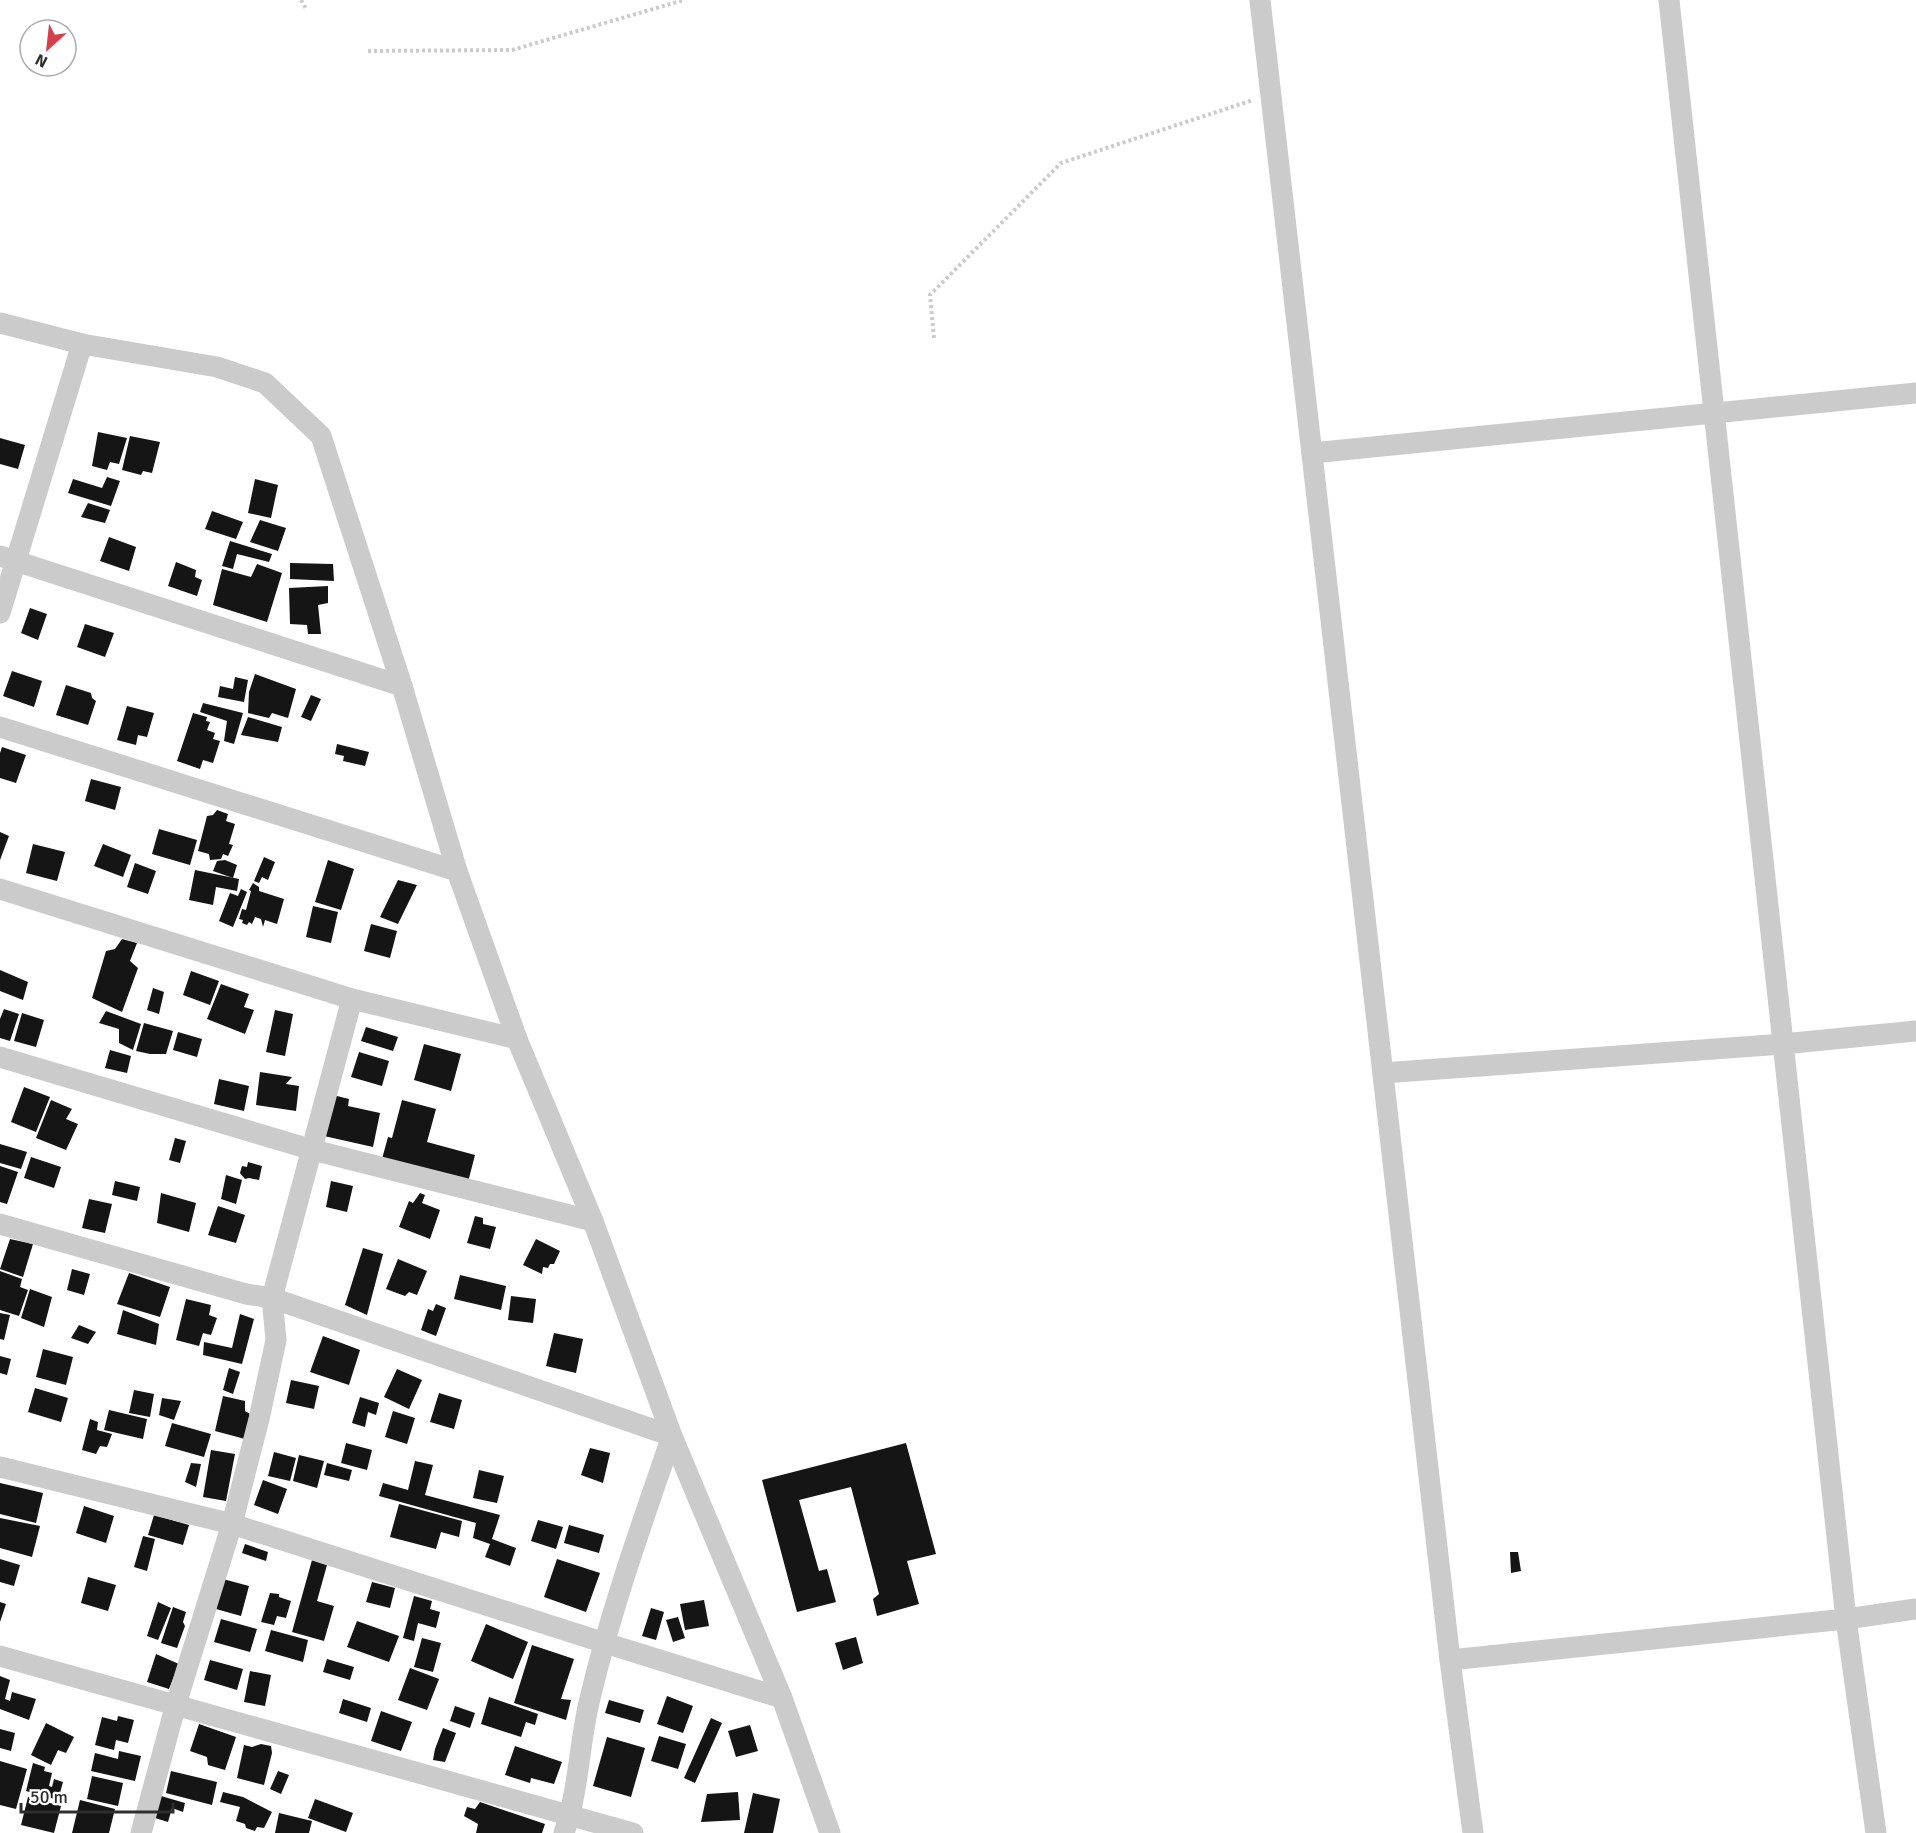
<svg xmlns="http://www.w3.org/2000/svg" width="1916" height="1833" font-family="Signika,sans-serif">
<rect width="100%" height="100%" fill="#fff"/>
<g fill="#151515">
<polygon points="98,432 127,438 119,464 110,462 107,470 92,466"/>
<polygon points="130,436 160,442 152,473 143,471 141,475 122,470"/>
<polygon points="0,438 25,445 18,469 0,464"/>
<polygon points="107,477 120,481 111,506 68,493 73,479 102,488"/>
<polygon points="255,479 278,485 271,518 248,513"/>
<polygon points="88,503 110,510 105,523 81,517"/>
<polygon points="212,511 243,522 236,539 205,529"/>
<polygon points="260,520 286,528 278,551 250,542"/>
<polygon points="109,537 136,547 129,571 100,561"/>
<polygon points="230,541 272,554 269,562 237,554 233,569 222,566"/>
<polygon points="176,562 196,570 195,577 202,580 197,596 168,586"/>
<polygon points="290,563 333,564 334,581 290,579"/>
<polygon points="257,564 282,573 267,622 213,605 222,569 251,577"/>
<polygon points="328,586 328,603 318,605 321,634 308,634 307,625 290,624 289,588"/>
<polygon points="30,608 47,614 38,640 21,633"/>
<polygon points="85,624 114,633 105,657 77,647"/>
<polygon points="12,671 42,681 34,707 3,696"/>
<polygon points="255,674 296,689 288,718 272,713 269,718 248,713 249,692"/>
<polygon points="235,677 248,680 244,702 218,697 220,686 233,689"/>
<polygon points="66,685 91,693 92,698 96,701 88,725 56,715"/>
<polygon points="311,695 321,699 311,721 301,717"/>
<polygon points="203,703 243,713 234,744 224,741 227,721 200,712"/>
<polygon points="127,706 154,713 147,737 138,735 136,745 117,740"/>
<polygon points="193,713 207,717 206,721 210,722 207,730 215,733 213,739 220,741 213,763 203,760 200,769 177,761"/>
<polygon points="248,717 282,727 278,742 241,735"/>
<polygon points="337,744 369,752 365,766 343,761 344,756 335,754"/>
<polygon points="2,747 26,755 16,783 0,778 0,753"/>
<polygon points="91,779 121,787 115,810 85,801"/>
<polygon points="217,810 228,814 226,821 235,824 229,844 233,845 228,856 223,854 221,859 210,860 209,854 198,851 207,816 213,815"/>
<polygon points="159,829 197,840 190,865 152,854"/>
<polygon points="0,832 9,836 0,860"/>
<polygon points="33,844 65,852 57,881 26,873"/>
<polygon points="103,844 131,855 123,877 94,866"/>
<polygon points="264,857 275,862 268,880 262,877 259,883 254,881"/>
<polygon points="225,860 237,865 233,878 213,871 217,861"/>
<polygon points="328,860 354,869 341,910 315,902"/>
<polygon points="135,863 156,871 148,894 127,887"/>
<polygon points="195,870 239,879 237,891 216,887 213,905 189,900"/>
<polygon points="398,880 417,885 398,924 380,917"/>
<polygon points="253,883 259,887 259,891 284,899 277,924 265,920 263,927 261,919 255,917 252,924 249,922 247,925 242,923 243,920 239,919 242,909 246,910 251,891 249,890"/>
<polygon points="241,889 247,892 233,927 219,921 230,893 238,896"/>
<polygon points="313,906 338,912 331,943 306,937"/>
<polygon points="371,924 397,931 390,958 364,951"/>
<polygon points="122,939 137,943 130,961 138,968 122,1012 92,998 106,951 115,949"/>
<polygon points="0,970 28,982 23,1000 0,991"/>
<polygon points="191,971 219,981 210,1005 183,995"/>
<polygon points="221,984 249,994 244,1007 254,1010 245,1034 207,1019"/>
<polygon points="153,988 164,992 159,1014 147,1010"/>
<polygon points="4,1009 19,1014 10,1041 0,1038 0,1019"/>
<polygon points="275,1010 293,1014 285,1056 266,1052"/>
<polygon points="106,1011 141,1024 133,1050 119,1043 119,1029 99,1023"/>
<polygon points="22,1013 44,1020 36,1047 14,1041"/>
<polygon points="144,1023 173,1031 166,1054 150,1054 136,1051"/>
<polygon points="366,1027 398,1037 393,1051 361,1041"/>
<polygon points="178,1032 202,1039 197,1057 173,1050"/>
<polygon points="424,1044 461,1054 451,1091 414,1080"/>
<polygon points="110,1050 131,1056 127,1073 105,1068"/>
<polygon points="359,1052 389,1061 382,1086 351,1077"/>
<polygon points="260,1072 292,1077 286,1084 299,1086 296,1111 256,1105"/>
<polygon points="219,1079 249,1086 244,1111 214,1104"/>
<polygon points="24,1087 50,1097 36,1132 11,1122"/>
<polygon points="333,1095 349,1099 348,1106 380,1113 373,1147 324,1136"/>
<polygon points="51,1100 72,1109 66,1119 78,1124 66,1150 36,1138"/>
<polygon points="402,1100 436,1109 427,1142 475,1155 468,1182 382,1159 388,1137 392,1138"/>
<polygon points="175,1138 186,1141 180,1163 169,1160"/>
<polygon points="0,1144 27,1152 21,1169 0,1163"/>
<polygon points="31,1157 61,1167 54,1188 24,1178"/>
<polygon points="248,1162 262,1166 259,1180 249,1178 245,1179 240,1173 242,1166 247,1167"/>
<polygon points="0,1166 18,1172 7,1204 0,1202"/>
<polygon points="226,1175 242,1180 236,1204 221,1199"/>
<polygon points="115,1181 140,1187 137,1201 112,1195"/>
<polygon points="331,1181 353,1186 347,1212 326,1207"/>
<polygon points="161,1193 196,1203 189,1232 157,1223"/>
<polygon points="420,1193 425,1195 422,1203 440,1210 430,1239 399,1227 409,1201 413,1203"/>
<polygon points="89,1199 112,1204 105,1233 82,1228"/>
<polygon points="218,1206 245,1215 236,1243 208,1235"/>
<polygon points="475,1216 483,1218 483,1224 496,1227 490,1249 467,1243"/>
<polygon points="10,1239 33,1244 23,1277 0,1269"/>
<polygon points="536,1239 560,1251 554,1264 550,1264 548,1268 543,1267 542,1274 523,1265"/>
<polygon points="363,1248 383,1254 367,1315 345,1305"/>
<polygon points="398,1259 427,1271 417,1295 409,1292 405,1296 386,1289"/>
<polygon points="72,1269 90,1274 84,1295 67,1290"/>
<polygon points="0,1271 22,1279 20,1287 28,1290 19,1316 0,1310"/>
<polygon points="129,1273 170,1287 160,1317 117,1304"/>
<polygon points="460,1275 506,1286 501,1310 454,1299"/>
<polygon points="30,1289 52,1297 44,1327 21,1318"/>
<polygon points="511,1296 536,1299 533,1323 508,1320"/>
<polygon points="186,1299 211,1305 209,1315 217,1318 211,1335 203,1333 199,1346 176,1340"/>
<polygon points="436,1304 446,1308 436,1336 421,1330 428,1309 433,1311"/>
<polygon points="123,1310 159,1324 156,1345 117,1334"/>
<polygon points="0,1313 10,1315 4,1340 0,1339"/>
<polygon points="240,1314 254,1319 242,1364 203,1355 204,1342 232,1348"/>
<polygon points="79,1325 96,1332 88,1344 71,1338"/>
<polygon points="554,1333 583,1339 576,1373 546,1366"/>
<polygon points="323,1336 360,1350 349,1385 310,1372"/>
<polygon points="43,1349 73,1357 66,1385 36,1377"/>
<polygon points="0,1356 11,1359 7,1375 0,1373"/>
<polygon points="229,1368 240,1372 233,1394 223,1390"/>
<polygon points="397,1369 422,1380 409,1409 384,1397"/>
<polygon points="291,1380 319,1386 314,1409 286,1403"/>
<polygon points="35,1388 68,1398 61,1422 28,1412"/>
<polygon points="134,1390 154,1394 150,1417 129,1413"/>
<polygon points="439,1393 462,1400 454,1429 430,1422"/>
<polygon points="223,1396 245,1401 245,1411 252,1415 245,1439 215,1431"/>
<polygon points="360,1397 379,1403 376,1415 368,1412 365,1427 352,1423"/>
<polygon points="162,1398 181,1401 174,1420 159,1415"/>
<polygon points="109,1410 147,1419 143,1439 104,1430"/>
<polygon points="393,1411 415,1418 407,1444 385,1437"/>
<polygon points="90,1419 98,1422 97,1430 112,1434 107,1447 100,1446 96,1454 82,1450"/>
<polygon points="172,1423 211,1434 204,1457 165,1446"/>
<polygon points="346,1443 372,1450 367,1470 341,1463"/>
<polygon points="906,1443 936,1554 907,1561 919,1604 877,1616 873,1599 879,1594 851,1487 799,1500 819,1571 827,1569 836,1602 797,1612 762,1480"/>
<polygon points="590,1448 610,1453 603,1483 581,1475"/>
<polygon points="211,1450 235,1454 226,1501 203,1497"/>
<polygon points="274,1452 296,1458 290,1481 268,1476"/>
<polygon points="299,1455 324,1461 317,1488 293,1481"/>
<polygon points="415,1461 433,1465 425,1495 500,1515 492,1539 516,1548 510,1566 485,1557 490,1544 473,1538 476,1523 379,1496 383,1483 408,1490"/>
<polygon points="191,1463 201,1464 196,1487 185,1482"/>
<polygon points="327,1463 352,1470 349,1481 324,1475"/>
<polygon points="479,1470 504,1476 497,1503 473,1498"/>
<polygon points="263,1480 287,1489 278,1514 254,1505"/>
<polygon points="0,1483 43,1493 36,1523 0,1514"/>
<polygon points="399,1504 462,1521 459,1537 441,1532 436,1549 390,1537"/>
<polygon points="84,1506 114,1516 106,1543 76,1533"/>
<polygon points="154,1515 189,1525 183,1545 148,1535"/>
<polygon points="0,1518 40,1526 32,1557 0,1548"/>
<polygon points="538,1520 563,1527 556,1549 531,1541"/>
<polygon points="569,1525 604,1535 599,1553 564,1543"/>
<polygon points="143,1536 155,1539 147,1571 134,1567"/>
<polygon points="245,1544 268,1552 266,1561 242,1553"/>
<polygon points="1510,1552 1518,1552 1521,1571 1511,1573"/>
<polygon points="0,1559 20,1565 14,1586 0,1582"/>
<polygon points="557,1559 600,1573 586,1612 544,1597"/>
<polygon points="312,1560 327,1565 317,1601 334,1606 324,1641 292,1632"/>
<polygon points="88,1577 116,1585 108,1611 81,1603"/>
<polygon points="223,1579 249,1586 241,1616 216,1609"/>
<polygon points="372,1582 395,1588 390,1608 366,1602"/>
<polygon points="270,1593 279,1594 279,1597 291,1601 286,1618 277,1616 274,1625 261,1622"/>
<polygon points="414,1596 432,1601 430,1609 440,1612 436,1628 418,1623 414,1641 403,1638"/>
<polygon points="704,1600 709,1626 685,1630 680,1604"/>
<polygon points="0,1602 6,1604 0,1622"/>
<polygon points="158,1602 171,1608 158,1640 147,1636"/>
<polygon points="173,1607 186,1612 183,1622 185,1626 177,1648 161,1643"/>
<polygon points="651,1608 664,1612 656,1640 642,1636"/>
<polygon points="678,1617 685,1638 673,1642 666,1620"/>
<polygon points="221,1619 257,1629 250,1652 214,1642"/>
<polygon points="357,1621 399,1636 389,1662 347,1647"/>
<polygon points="486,1624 528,1642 513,1679 471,1661"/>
<polygon points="271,1630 308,1640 303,1662 265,1651"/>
<polygon points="856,1637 863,1663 843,1670 835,1643"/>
<polygon points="422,1638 441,1643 433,1672 414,1667"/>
<polygon points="532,1645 574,1659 561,1699 571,1700 566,1720 514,1703"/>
<polygon points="156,1654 179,1664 169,1689 147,1682"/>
<polygon points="327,1659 354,1667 350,1680 323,1672"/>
<polygon points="210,1660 243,1669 237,1690 204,1680"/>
<polygon points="410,1668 439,1679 427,1710 398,1700"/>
<polygon points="250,1671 271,1675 265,1706 244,1702"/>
<polygon points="0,1676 10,1680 5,1699 10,1701 12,1692 36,1699 29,1720 0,1709"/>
<polygon points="667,1696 693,1706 683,1733 657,1724"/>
<polygon points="489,1697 538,1714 535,1725 526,1722 521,1737 481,1724"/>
<polygon points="343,1699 371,1708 367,1722 339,1713"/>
<polygon points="609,1700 644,1710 640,1723 605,1713"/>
<polygon points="455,1706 475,1713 470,1728 450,1721"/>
<polygon points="381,1711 412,1722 401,1751 371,1741"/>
<polygon points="118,1716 134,1720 128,1743 116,1740 114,1750 95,1745 102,1717 117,1721"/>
<polygon points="711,1718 722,1723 695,1783 684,1778"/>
<polygon points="46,1723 74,1737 66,1753 58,1750 51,1765 31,1755"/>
<polygon points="199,1724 236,1737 225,1770 208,1765 207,1757 190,1751"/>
<polygon points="750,1725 758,1751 736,1757 728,1731"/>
<polygon points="443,1728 456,1733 445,1762 433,1760 435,1749"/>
<polygon points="0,1729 15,1733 11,1751 0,1748"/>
<polygon points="659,1736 686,1744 678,1769 651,1761"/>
<polygon points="607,1737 645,1748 631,1797 593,1786"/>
<polygon points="261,1744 271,1746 272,1753 264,1785 237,1778 244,1745 252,1747"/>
<polygon points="515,1746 562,1762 554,1784 531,1778 530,1783 505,1775"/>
<polygon points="119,1751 141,1756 135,1781 91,1771 95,1753 118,1759"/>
<polygon points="0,1761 27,1769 16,1809 0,1805"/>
<polygon points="33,1763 45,1767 44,1771 52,1773 49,1786 52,1787 54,1779 63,1782 58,1800 26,1791"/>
<polygon points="171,1771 217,1782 212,1805 166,1793"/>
<polygon points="278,1771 289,1775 281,1794 270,1789"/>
<polygon points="92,1776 123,1783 118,1806 87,1799"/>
<polygon points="223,1792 243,1797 272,1812 264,1828 257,1827 255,1831 246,1828 245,1824 236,1821 240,1807 220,1802"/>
<polygon points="738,1792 740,1820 701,1822 707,1794"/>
<polygon points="753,1793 780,1799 773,1833 744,1833"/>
<polygon points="161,1796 185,1803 183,1812 172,1808 168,1822 155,1818"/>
<polygon points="28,1797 61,1806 54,1833 21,1825"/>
<polygon points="315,1799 353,1813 346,1832 308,1818"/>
<polygon points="80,1800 115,1809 109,1833 72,1833"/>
<polygon points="480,1802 545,1824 542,1833 476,1833 478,1824 464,1816 467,1807 475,1809"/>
<polygon points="279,1813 312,1821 309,1833 275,1833"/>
</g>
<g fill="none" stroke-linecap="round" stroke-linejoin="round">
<g stroke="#cbcbcb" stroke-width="4" stroke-dasharray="3 3" stroke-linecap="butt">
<polyline points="301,0 306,9"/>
<polyline points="368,51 512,50 684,0"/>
<polyline points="934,338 930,295 1061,163 1253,100"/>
</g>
<g stroke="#cbcbcb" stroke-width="21">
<polyline points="1260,0 1450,1660 1473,1833"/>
<polyline points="1669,0 1846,1619 1876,1833"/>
<polyline points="0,323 82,344 217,367 265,383 321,436 402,686 457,871 517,1039 593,1221 672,1436 782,1698 830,1833"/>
<polyline points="1312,453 1916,393"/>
<polyline points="0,556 402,686"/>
<polyline points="0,613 82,344"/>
<polyline points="0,727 457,871"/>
<polyline points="0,889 352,999 517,1039"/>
<polyline points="0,1057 313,1150 593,1221"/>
<polyline points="1383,1073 1783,1044 1916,1031"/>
<path d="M0,1224L246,1294L272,1298L672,1436C641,1526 609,1615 588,1707C579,1749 578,1793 564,1833"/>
<polyline points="0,1467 232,1524 605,1643 782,1698"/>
<polyline points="0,1656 633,1833"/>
<polyline points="1450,1660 1846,1619 1916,1609"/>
<polyline points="141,1833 176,1704 232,1524 259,1419 276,1340 272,1298 352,999"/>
</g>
</g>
<g transform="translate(48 48) rotate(207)"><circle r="28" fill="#ffffff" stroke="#ababab" stroke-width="1.5"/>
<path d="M0-4.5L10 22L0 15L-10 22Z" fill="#d73e4a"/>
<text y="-9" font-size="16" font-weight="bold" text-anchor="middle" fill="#2e2e2e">N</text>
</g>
<path d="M21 1803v9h152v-9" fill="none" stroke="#2e2e2e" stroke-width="3"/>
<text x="30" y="1803" font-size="18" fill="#2e2e2e" stroke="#ffffff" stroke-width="4.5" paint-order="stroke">50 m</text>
</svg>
